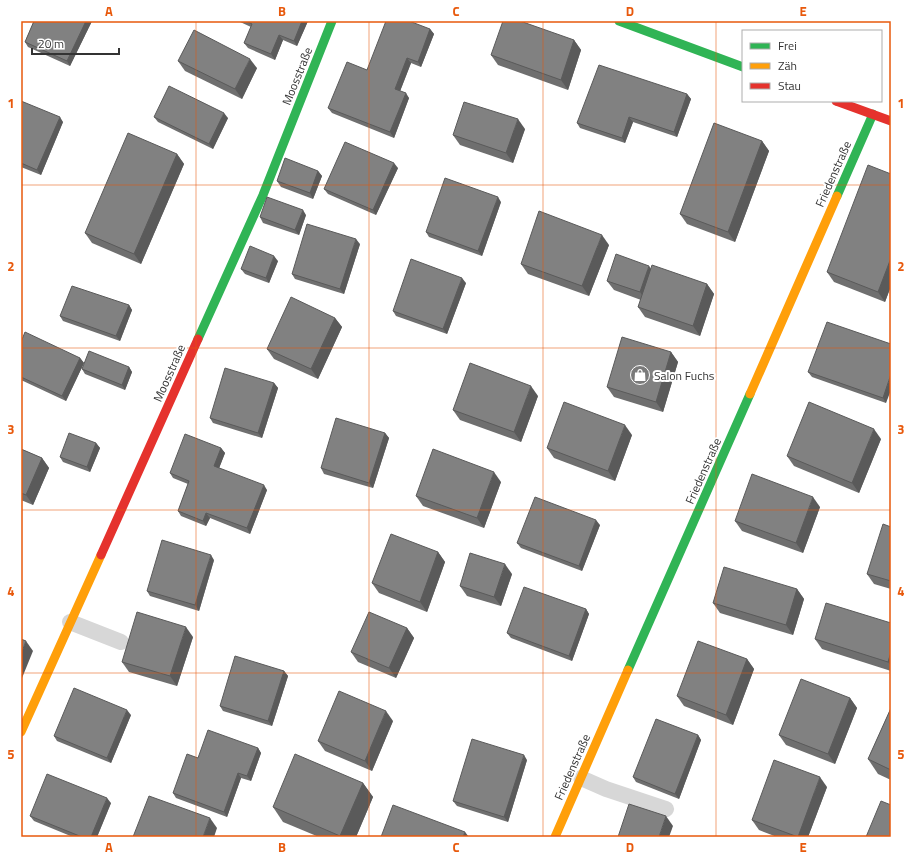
<svg xmlns="http://www.w3.org/2000/svg" width="912" height="858" font-family="'Titillium Web',sans-serif">
<rect width="100%" height="100%" fill="#fff"/>
<g fill="none" stroke-linecap="round" stroke-linejoin="round">
<g stroke="#d7d7d7" stroke-width="16">
<polyline points="70,622 121,642"/>
<polyline points="581,778 606,789 666,809"/>
</g>
<g stroke="#30b455" stroke-width="9">
<polyline points="619,21 743,67"/>
<polyline points="837,196 873,114"/>
<polyline points="198,339 263,195 332,21"/>
<polyline points="628,670 750,394"/>
</g>
<g stroke="#ff9f0a" stroke-width="9">
<polyline points="750,394 837,196"/>
<polyline points="21,732 101,555"/>
<polyline points="555,837 628,670"/>
</g>
<g stroke="#e5322d" stroke-width="9">
<polyline points="836,101 891,121"/>
<polyline points="101,555 198,339"/>
</g>
</g>
<g fill="#6f6f6f">
<polygon points="34,21 92,21 70,66 28,47 25,42"/>
<polygon points="238,21 308,21 297,46 283,40 275,60 248,48 244,43 251,27"/>
<polygon points="430,29 434,34 421,67 411,63 400,91 409,98 394,138 332,113 328,108 367,70"/>
<polygon points="574,40 581,50 568,90 498,65 491,55"/>
<polygon points="178,61 257,68 242,99 185,71"/>
<polygon points="687,94 691,99 677,137 633,122 625,143 580,128 577,123"/>
<polygon points="21,101 63,122 41,175 21,167"/>
<polygon points="154,117 228,118 213,149 158,122"/>
<polygon points="525,129 513,163 460,145 453,135"/>
<polygon points="762,141 769,151 735,242 687,224 680,214"/>
<polygon points="177,154 184,164 141,264 92,243 85,233"/>
<polygon points="398,168 376,215 328,194 324,189"/>
<polygon points="318,171 322,176 313,199 281,187 277,181"/>
<polygon points="891,174 891,286 885,302 834,282 827,272"/>
<polygon points="501,202 482,256 429,237 426,232"/>
<polygon points="306,215 299,235 263,223 260,217"/>
<polygon points="360,244 344,294 295,279 292,274"/>
<polygon points="609,245 589,296 528,274 521,264"/>
<polygon points="278,261 269,283 245,274 241,269"/>
<polygon points="651,269 707,284 714,294 700,336 645,317 638,307 641,300 614,290 607,281"/>
<polygon points="466,283 447,334 396,316 393,311"/>
<polygon points="129,305 132,310 120,341 63,321 60,316"/>
<polygon points="335,318 342,327 318,379 274,359 267,349"/>
<polygon points="21,342 80,358 84,363 66,401 21,380"/>
<polygon points="891,344 886,403 812,377 808,372"/>
<polygon points="671,352 678,362 663,412 614,397 607,387"/>
<polygon points="129,367 132,372 125,390 85,374 82,369"/>
<polygon points="274,383 278,388 262,438 213,423 210,418"/>
<polygon points="538,396 521,442 460,420 453,410"/>
<polygon points="385,433 389,438 373,488 324,474 321,468"/>
<polygon points="632,435 615,481 554,458 547,448"/>
<polygon points="881,439 859,493 794,466 787,456"/>
<polygon points="96,443 100,448 90,472 63,462 60,457"/>
<polygon points="221,448 225,453 219,468 267,490 250,534 210,518 206,526 181,516 178,511 188,484 173,478 170,473"/>
<polygon points="21,449 42,458 49,468 33,505 21,500"/>
<polygon points="501,482 484,528 423,506 416,496"/>
<polygon points="820,507 803,553 742,531 735,521"/>
<polygon points="600,525 582,571 521,548 517,543"/>
<polygon points="891,527 891,589 874,584 867,574"/>
<polygon points="438,552 445,562 427,612 379,593 372,583"/>
<polygon points="214,560 199,611 150,596 147,591"/>
<polygon points="512,574 501,606 467,596 460,586"/>
<polygon points="797,589 804,599 793,635 720,613 713,603"/>
<polygon points="586,609 589,614 572,661 511,638 507,633"/>
<polygon points="891,623 891,671 822,649 815,639"/>
<polygon points="407,628 414,638 396,678 358,662 351,652"/>
<polygon points="193,637 177,686 129,672 122,662"/>
<polygon points="747,659 754,669 733,725 684,706 677,696"/>
<polygon points="284,671 288,676 272,726 223,711 220,706"/>
<polygon points="850,698 857,708 835,764 786,745 779,735"/>
<polygon points="891,708 891,780 878,774 868,759"/>
<polygon points="131,715 111,763 57,741 54,736"/>
<polygon points="393,721 372,771 325,751 318,741"/>
<polygon points="698,735 701,740 679,799 636,782 633,777"/>
<polygon points="258,748 261,753 251,781 241,778 227,817 176,798 173,793 198,758"/>
<polygon points="527,760 508,822 457,806 453,801"/>
<polygon points="363,783 373,797 356,837 319,837 283,822 273,807"/>
<polygon points="827,787 808,837 777,837 759,830 752,820"/>
<polygon points="111,803 97,837 73,837 34,821 30,816"/>
</g>
<g fill="#5a5a5a">
<polygon points="86,21 92,21 70,66 67,61"/>
<polygon points="302,21 308,21 297,46 294,41"/>
<polygon points="430,29 434,34 421,67 418,62"/>
<polygon points="279,35 283,40 275,60 271,54"/>
<polygon points="574,40 581,50 568,90 561,80"/>
<polygon points="407,58 411,63 399,94 395,89"/>
<polygon points="250,59 257,68 242,99 235,89"/>
<polygon points="406,93 409,98 394,138 390,132"/>
<polygon points="687,94 691,99 677,137 674,132"/>
<polygon points="224,113 228,118 213,149 209,144"/>
<polygon points="60,117 63,122 41,175 37,170"/>
<polygon points="629,117 633,122 625,143 622,138"/>
<polygon points="518,119 525,129 513,163 506,153"/>
<polygon points="762,141 769,151 735,242 728,232"/>
<polygon points="177,154 184,164 141,264 134,254"/>
<polygon points="394,163 398,168 376,215 373,210"/>
<polygon points="318,171 322,176 313,199 310,193"/>
<polygon points="498,197 501,202 482,256 478,251"/>
<polygon points="303,210 306,215 299,235 295,230"/>
<polygon points="602,235 609,245 589,296 582,286"/>
<polygon points="356,239 360,244 344,294 340,289"/>
<polygon points="274,256 278,261 269,283 266,278"/>
<polygon points="891,258 891,286 885,302 878,292"/>
<polygon points="649,266 656,276 647,302 640,292"/>
<polygon points="462,278 466,283 447,334 443,329"/>
<polygon points="707,284 714,294 700,336 693,326"/>
<polygon points="129,305 132,310 120,341 116,336"/>
<polygon points="335,318 342,327 318,379 311,369"/>
<polygon points="671,352 678,362 663,412 656,402"/>
<polygon points="80,358 84,363 66,401 62,396"/>
<polygon points="129,367 132,372 125,390 122,385"/>
<polygon points="891,374 891,390 886,403 883,398"/>
<polygon points="274,383 278,388 262,438 258,433"/>
<polygon points="531,386 538,396 521,442 514,432"/>
<polygon points="625,425 632,435 615,481 608,471"/>
<polygon points="874,429 881,439 859,493 852,483"/>
<polygon points="385,433 389,438 373,488 369,483"/>
<polygon points="96,443 100,448 90,472 87,467"/>
<polygon points="221,448 225,453 218,471 214,466"/>
<polygon points="42,458 49,468 33,505 26,495"/>
<polygon points="494,472 501,482 484,528 477,518"/>
<polygon points="264,485 267,490 250,534 247,528"/>
<polygon points="813,497 820,507 803,553 796,543"/>
<polygon points="206,513 210,518 206,526 203,521"/>
<polygon points="596,520 600,525 582,571 579,566"/>
<polygon points="438,552 445,562 427,612 420,602"/>
<polygon points="211,555 214,560 199,611 195,605"/>
<polygon points="505,564 512,574 501,606 494,597"/>
<polygon points="797,589 804,599 793,635 786,625"/>
<polygon points="586,609 589,614 572,661 569,656"/>
<polygon points="186,627 193,637 177,686 170,676"/>
<polygon points="407,628 414,638 396,678 389,668"/>
<polygon points="26,641 33,651 22,678 21,677 21,654"/>
<polygon points="891,652 891,666 888,662"/>
<polygon points="747,659 754,669 733,725 726,715"/>
<polygon points="284,671 288,676 272,726 268,721"/>
<polygon points="850,698 857,708 835,764 828,754"/>
<polygon points="127,710 131,715 111,763 107,758"/>
<polygon points="386,711 393,721 372,771 365,761"/>
<polygon points="698,735 701,740 679,799 675,794"/>
<polygon points="258,748 261,753 251,781 247,776"/>
<polygon points="524,755 527,760 508,822 504,817"/>
<polygon points="238,773 241,778 227,817 224,812"/>
<polygon points="820,777 827,787 808,837 798,837"/>
<polygon points="363,783 373,797 356,837 341,837 340,836"/>
<polygon points="107,798 111,803 97,837 91,837"/>
<polygon points="666,816 673,826 669,837 659,837"/>
<polygon points="210,818 217,828 214,837 203,837"/>
<polygon points="465,832 469,837 463,837"/>
</g>
<g fill="#818181" stroke="#5a5a5a">
<polygon points="34,21 86,21 67,61 25,42"/>
<polygon points="246,21 302,21 294,41 279,35 271,54 244,43 252,24"/>
<polygon points="386,21 409,21 430,29 418,62 407,58 395,89 406,93 390,132 328,108 347,62 367,70"/>
<polygon points="503,21 520,21 574,40 561,80 491,55"/>
<polygon points="194,30 250,59 235,89 178,61"/>
<polygon points="599,65 687,94 674,132 629,117 622,138 577,123"/>
<polygon points="169,86 224,113 209,144 154,117"/>
<polygon points="21,101 60,117 37,170 21,163"/>
<polygon points="464,102 518,119 506,153 453,135"/>
<polygon points="714,123 762,141 728,232 680,214"/>
<polygon points="128,133 177,154 134,254 85,233"/>
<polygon points="345,142 394,163 373,210 324,189"/>
<polygon points="285,158 318,171 310,193 277,181"/>
<polygon points="868,165 891,174 891,258 878,292 827,272"/>
<polygon points="445,178 498,197 478,251 426,232"/>
<polygon points="267,197 303,210 295,230 260,217"/>
<polygon points="539,211 602,235 582,286 521,264"/>
<polygon points="307,224 356,239 340,289 292,274"/>
<polygon points="250,246 274,256 266,278 241,269"/>
<polygon points="616,254 649,266 640,292 607,281"/>
<polygon points="411,259 462,278 443,329 393,311"/>
<polygon points="652,265 707,284 693,326 638,307"/>
<polygon points="72,286 129,305 116,336 60,316"/>
<polygon points="291,297 335,318 311,369 267,349"/>
<polygon points="827,322 891,344 891,374 883,398 808,372"/>
<polygon points="25,332 80,358 62,396 21,377 21,342"/>
<polygon points="622,337 671,352 656,402 607,387"/>
<polygon points="89,351 129,367 122,385 82,369"/>
<polygon points="470,363 531,386 514,432 453,410"/>
<polygon points="225,368 274,383 258,433 210,418"/>
<polygon points="564,402 625,425 608,471 547,448"/>
<polygon points="809,402 874,429 852,483 787,456"/>
<polygon points="336,418 385,433 369,483 321,468"/>
<polygon points="69,433 96,443 87,467 60,457"/>
<polygon points="185,434 221,448 214,466 264,485 247,528 206,513 203,521 178,511 189,481 170,473"/>
<polygon points="21,449 42,458 26,495 21,493"/>
<polygon points="433,449 494,472 477,518 416,496"/>
<polygon points="752,474 813,497 796,543 735,521"/>
<polygon points="535,497 596,520 579,566 517,543"/>
<polygon points="883,524 891,527 891,581 867,574"/>
<polygon points="391,534 438,552 420,602 372,583"/>
<polygon points="162,540 211,555 195,605 147,591"/>
<polygon points="470,553 505,564 494,597 460,586"/>
<polygon points="724,567 797,589 786,625 713,603"/>
<polygon points="524,587 586,609 569,656 507,633"/>
<polygon points="826,603 891,623 891,652 888,662 815,639"/>
<polygon points="137,612 186,627 170,676 122,662"/>
<polygon points="369,612 407,628 389,668 351,652"/>
<polygon points="21,639 26,641 21,654"/>
<polygon points="698,641 747,659 726,715 677,696"/>
<polygon points="235,656 284,671 268,721 220,706"/>
<polygon points="801,679 850,698 828,754 779,735"/>
<polygon points="74,688 127,710 107,758 54,736"/>
<polygon points="339,691 386,711 365,761 318,741"/>
<polygon points="891,708 891,770 868,759"/>
<polygon points="656,719 698,735 675,794 633,777"/>
<polygon points="208,730 258,748 247,776 238,773 224,812 173,793 187,754 198,758"/>
<polygon points="472,739 524,755 504,817 453,801"/>
<polygon points="295,754 363,783 340,836 273,807"/>
<polygon points="774,760 820,777 798,837 752,820"/>
<polygon points="47,774 107,798 91,837 82,837 30,816"/>
<polygon points="149,796 210,818 203,837 133,837"/>
<polygon points="881,801 891,805 891,837 866,837"/>
<polygon points="629,804 666,816 659,837 618,837"/>
<polygon points="393,805 465,832 463,837 381,837"/>
</g>
<path fill="none" stroke="#e8590c" stroke-width="1" stroke-opacity="0.55" d="M196,21V837M369,21V837M543,21V837M716,21V837M21,185H891M21,348H891M21,510H891M21,673H891"/>
<defs>
<g id="shop-disc" transform="scale(1)"><circle r="9.5" fill="#7a7a7a" stroke="#fff"/><path d="M-5-2.5h2.3a2.7 3.5 0 0 1 5.4 0H5L5.5 6h-11ZM-1.5-2.5h3a1.5 2.3 0 0 0-3 0Z" fill="#fff"/></g>
</defs>
<g fill-rule="evenodd">
<use href="#shop-disc" x="640" y="375"/>
</g>
<g text-anchor="middle" dominant-baseline="central" stroke-width="4" stroke-linejoin="round" paint-order="stroke">
<g font-size="12" fill="#333" stroke="#fff">
<text transform="translate(297 76) rotate(-68)">Moosstraße</text>
<text transform="translate(833 174) rotate(-66)">Friedenstraße</text>
<text transform="translate(169 373) rotate(-66)">Moosstraße</text>
<text transform="translate(703 471) rotate(-66)">Friedenstraße</text>
<text transform="translate(572 767) rotate(-66)">Friedenstraße</text>
</g>
<g font-size="12" fill="#333" stroke="#fff" text-anchor="start">
<text x="654" y="375">Salon Fuchs</text>
</g>
</g>
<rect width="912" height="858" fill="none" stroke="#ffffff" stroke-width="44"/>
<rect x="742" y="30" width="140" height="72" fill="#ffffff" stroke="#adadad"/>
<rect x="750" y="43" width="20" height="6" fill="#30b455" stroke="#adadad"/>
<text x="778" y="50" font-size="12" fill="#333333">Frei</text>
<rect x="750" y="63" width="20" height="6" fill="#ff9f0a" stroke="#adadad"/>
<text x="778" y="70" font-size="12" fill="#333333">Zäh</text>
<rect x="750" y="83" width="20" height="6" fill="#e5322d" stroke="#adadad"/>
<text x="778" y="90" font-size="12" fill="#333333">Stau</text>
<path d="M32 48v6h87v-6" fill="none" stroke="#333333" stroke-width="2"/>
<text x="38" y="48" font-size="12" fill="#333333" stroke="#ffffff" stroke-width="3" paint-order="stroke">20 m</text>
<rect x="22" y="22" width="868" height="814" fill="none" stroke="#e8590c" stroke-width="1.5"/>
<g font-size="13" text-anchor="middle" font-weight="bold" fill="#e8590c">
<text x="109" y="16">A</text>
<text x="282" y="16">B</text>
<text x="456" y="16">C</text>
<text x="630" y="16">D</text>
<text x="803" y="16">E</text>
<text x="11" y="108">1</text>
<text x="901" y="108">1</text>
<text x="11" y="271">2</text>
<text x="901" y="271">2</text>
<text x="11" y="434">3</text>
<text x="901" y="434">3</text>
<text x="11" y="596">4</text>
<text x="901" y="596">4</text>
<text x="11" y="759">5</text>
<text x="901" y="759">5</text>
<text x="109" y="852">A</text>
<text x="282" y="852">B</text>
<text x="456" y="852">C</text>
<text x="630" y="852">D</text>
<text x="803" y="852">E</text>
</g>
</svg>
